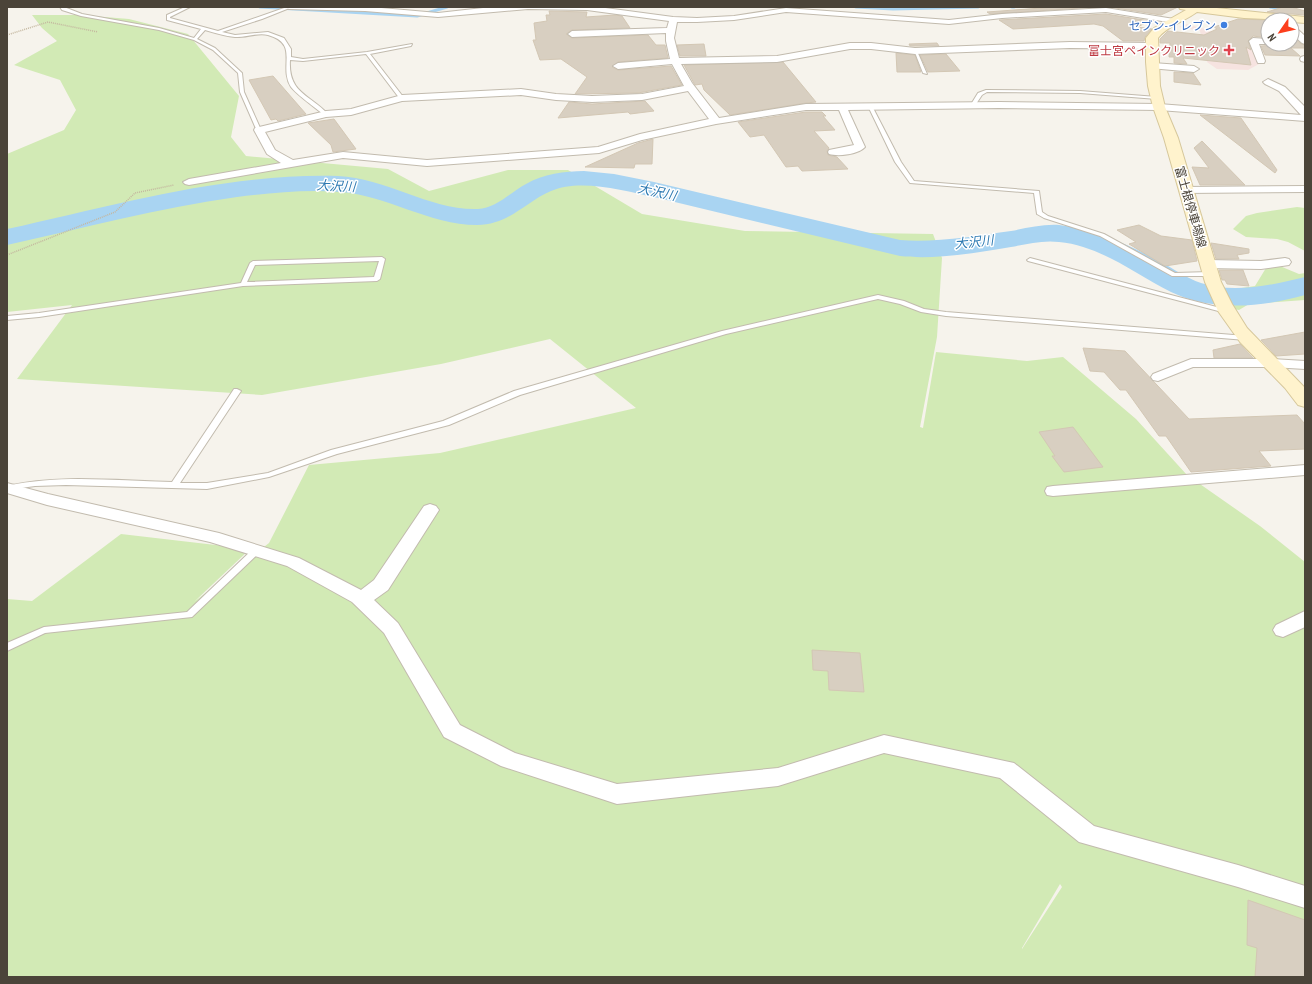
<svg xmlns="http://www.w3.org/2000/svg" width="1312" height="984" font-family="'PT Sans Narrow','Noto Sans JP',sans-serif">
<rect width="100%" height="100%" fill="#f6f3ec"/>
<polygon fill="#f6e3e0" points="1186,24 1205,29 1229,37 1248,39 1259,64 1248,70 1217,69 1207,62 1200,31 1179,27"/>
<g fill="#d2eab5" fill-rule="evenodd">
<path d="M32,15H81L129,19L188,34L239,96L231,137L246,156L388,169L429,191L508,170H568L642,214L745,231L933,234L942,258L937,337L920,427L923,428L936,352L1027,361L1063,357L1136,419L1187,475L1260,526L1305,562V977H7V599L32,601L121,534L250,549L194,602L269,543L309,465L440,453L636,408L550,339L441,364L262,395L17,379L72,305L7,312V154L64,130L76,110L60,80L14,65L57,41L42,28ZM1060,884L1062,887L1022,949V948Z"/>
<polygon points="1297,207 1305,208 1305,251 1288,242 1277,239 1246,237 1233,229 1246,216 1257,213"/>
<polygon points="1275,264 1299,274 1305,273 1305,300 1249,304 1239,310 1229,308 1214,292 1255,286 1266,268"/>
</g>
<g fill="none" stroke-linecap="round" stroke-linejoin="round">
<g stroke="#a9d4f2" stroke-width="3">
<polyline points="260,7 417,16 447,7"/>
<polyline points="856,7 893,9 978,7"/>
<polyline points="1012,7 1014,7"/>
<polyline points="1270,7 1286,10"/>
</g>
<path fill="#a9d4f2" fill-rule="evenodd" d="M584,171L614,174L654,182L900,240C934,243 976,236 1011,231C1027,228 1043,224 1059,225C1095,229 1129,245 1161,262C1174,269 1186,278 1201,283C1233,294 1273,285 1305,277V295C1263,307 1212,312 1171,292C1135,274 1101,246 1059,242C1043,240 1027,244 1011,247C977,253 933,260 900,256L654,197C625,191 580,178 551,191C525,202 509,225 477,225C429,225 387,195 340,192C306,189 270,193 237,197C159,208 83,228 7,245V229C116,205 225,173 338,176C386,178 432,211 478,209C496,208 511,192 526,184C543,174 565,171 584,171Z"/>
</g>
<g fill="#d8cfc1" stroke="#d3c7b4">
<polygon points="1055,7 1097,7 990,14 987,12"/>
<polygon points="1109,7 1178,7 1161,15"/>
<polygon points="1283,7 1291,7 1305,11 1305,15 1267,12"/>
<polygon points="549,11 587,12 586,17 615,15 622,16 630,28 572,30 566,34 572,38 648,35 656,45 665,45 668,58 618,62 612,67 618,70 671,66 682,85 638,93 575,94 587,77 561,59 540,60 533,40 536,40 534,23 547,21 546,15 550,15"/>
<polygon points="1106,14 1150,21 1137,27 1152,29 1145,37 1144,41 1123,41 1103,26 1094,24 1013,29 999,20"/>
<polygon points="1238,19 1268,20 1268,38 1253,36 1248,41 1251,50 1246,47 1251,65 1183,58 1187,64 1174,63 1174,57 1169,57 1170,43 1160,43 1160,39 1168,31 1204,35 1217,29 1214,27"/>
<polygon points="1292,36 1301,44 1305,45 1305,48 1291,48 1300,56 1265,55 1261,46 1292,44"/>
<polygon points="937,43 939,46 910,46 909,44"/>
<polygon points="704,44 706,56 680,56 677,45"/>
<polygon points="896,53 915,55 921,72 897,72"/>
<polygon points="946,54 960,71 928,72 920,55"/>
<polygon points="783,62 816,102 806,103 730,115 704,90 702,84 695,85 684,65"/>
<polygon points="1174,72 1193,73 1201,85 1174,82"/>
<polygon points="273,76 306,114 278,121 276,119 271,120 249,80"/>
<polygon points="645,101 654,111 630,114 628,112 558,118 569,102 592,104"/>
<polygon points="806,112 822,112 826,116 823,116 835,130 814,131 829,148 827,151 828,155 837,157 848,169 802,171 798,166 786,167 764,135 750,137 738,122"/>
<polygon points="1200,115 1241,118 1277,170 1275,173"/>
<polygon points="334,119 356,149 333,152 331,145 308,123"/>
<polygon points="653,139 652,164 635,164 634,168 585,167 638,143"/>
<polygon points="1202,141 1245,185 1200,185 1192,167 1209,168 1194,148"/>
<polygon points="1139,225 1161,236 1192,240 1197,261 1165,266 1129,244 1136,242 1117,230"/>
<polygon points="1211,243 1249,249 1249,253 1237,255 1239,259 1216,259"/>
<polygon points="1219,270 1243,270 1249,286 1227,284 1225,280 1222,280"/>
<polygon points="1305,332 1305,354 1276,356 1261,340"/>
<polygon points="1240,344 1253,358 1214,358 1213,350"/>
<polygon points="1083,348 1125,351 1189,419 1297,415 1305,424 1305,449 1259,451 1271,466 1191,472 1166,436 1159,436 1126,390 1120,390 1104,372 1090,371"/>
<polygon points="1073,427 1103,467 1064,472 1052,456 1055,456 1039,432"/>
<polygon points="812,650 860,653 864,692 829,690 828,671 813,670"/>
<polygon points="1248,900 1305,920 1305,977 1255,977 1257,948 1247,945"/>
</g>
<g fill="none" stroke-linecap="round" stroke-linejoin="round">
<g stroke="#c2bbae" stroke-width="2">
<g id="service">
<path d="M60,7H64L82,14L159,28L194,38L201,29L167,20V15L185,7H190L170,17V18L218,31L287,7H292L262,19L222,32L235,35L268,32L284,38L291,49V57L303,59L367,52L412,44L411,46L370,54L404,98L400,99L366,54L303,61L290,60C288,93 309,94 328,114L324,115C316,108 297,95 291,87C278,66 300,44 268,35C258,32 245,38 235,37C225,36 215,33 205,30L197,39L215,48L242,73L244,92L261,130L257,131L240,92L238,73L213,50L194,40L159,30L81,16L62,10Z"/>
<polygon points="914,50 917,51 927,74 923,73"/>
<polygon points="986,90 1080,91 1157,97 1159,98 1157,99 1080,93 987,92 982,95 974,107 970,107 970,106 978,93"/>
<polygon points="870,105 872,106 901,162 914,181 1039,191 1042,212 1048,216 1104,234 1175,273 1210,272 1213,274 1210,276 1172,276 1100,236 1044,218 1037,214 1034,193 910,183 895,162 868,106"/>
<path d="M382,257L385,259L380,279L377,281L243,286L39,317L7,320V316L39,313L241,283L250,263L253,261ZM379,261L374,277L247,282L255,265Z"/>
<polygon points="1030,258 1228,310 1229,311 1226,313 1028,261 1027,260"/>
<path d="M878,295L904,301L924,309L946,312L1246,336L1249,338L1246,340L946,316L921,312L900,304L878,299L726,334L520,395L449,425L337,454L269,477L207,489L66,485L35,486L7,490V486C61,474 117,481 172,482L234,389H237L241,391L180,483H207L268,473L331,450L443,421L514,391L722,331Z"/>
<polygon points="256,548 259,549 260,551 259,553 192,617 45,633 7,651 7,643 44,627 187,612 253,549"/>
</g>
</g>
<g stroke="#c2bbae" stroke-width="2">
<g id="minor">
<path d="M285,7H370L438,13L492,7H598L673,17L697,18L734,16L786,8L949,20L1002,14L1106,8L1174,19L1178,21L1174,23L1106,12L1002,18L949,24L786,12L734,20L697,22H677L674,38L679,58L777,56L850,43H871L915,48L1070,42L1152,43L1156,46L1152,49L1070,48L915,54L871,49H850L777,62L681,64L692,83L719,118L806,104L999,102L1159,104L1301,115L1279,91L1265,84L1263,82L1268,79L1285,87L1305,107V121L1159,110L999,108L848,110L865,147C859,154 839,157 829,154L828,152L829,150L854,145L839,110H806L716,124L642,140L599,153L427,166L343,158L189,185L185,184L183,182L189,179L281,163L267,154L254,130L255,128L326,111L351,109L402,95L521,89L556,94L592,96L642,94L684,86L672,64L618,69L613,66L618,63L670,59L666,41V33L572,37L568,34L572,31L667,28L669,21L587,10L528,9L438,17L365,11L289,9ZM688,91L709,119L640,134L598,147L427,160L343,152L293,160L275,150L265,132L326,117L351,115L402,101L521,95L556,100L592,102L642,100Z"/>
<polygon points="1292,26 1295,27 1305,36 1305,44 1302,43 1292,34"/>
<polygon points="1253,38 1268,39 1268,44 1270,44 1259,44 1265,61 1264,63 1258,63 1257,61 1249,41"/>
<polygon points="1304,56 1305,62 1301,61 1300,59 1301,57"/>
<polygon points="1153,63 1194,66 1199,69 1194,72 1150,68 1148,66"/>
<polygon points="1305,186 1305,192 1185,193 1181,192 1179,190 1181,188 1185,187"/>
<polygon points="1285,258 1289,259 1291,262 1289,265 1261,269 1207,268 1202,267 1201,264 1202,261 1207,260 1261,261"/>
<polygon points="1191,359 1272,359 1305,361 1305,369 1272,367 1193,367 1158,381 1153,380 1151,377 1153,374"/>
<polygon points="1305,465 1305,475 1053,496 1047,495 1045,491 1047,487 1053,486"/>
<polygon points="7,483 48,494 219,533 299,558 361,590 374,580 424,506 430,504 436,506 439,510 388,590 374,600 398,623 460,725 515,753 617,784 778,768 884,735 1014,763 1094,826 1238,865 1305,886 1305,908 1238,887 1079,842 1000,778 884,753 778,786 617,804 501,766 444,737 384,633 352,602 287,566 210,542 47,505 7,493"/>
<polygon points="1305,611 1305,627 1283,637 1276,635 1273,630 1276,625"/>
</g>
</g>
<g stroke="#d6c79b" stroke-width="2">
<path id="secondary" d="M1179,7H1207L1305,17V23L1292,22V20L1244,18L1197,12C1185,21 1167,26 1158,38L1160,86L1165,107L1178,138L1221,282L1232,304L1247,328L1305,388V407L1298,405L1285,388L1240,342L1218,311L1205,282L1164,138L1153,107L1148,86L1146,62V38L1154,28L1186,10L1180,9Z"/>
</g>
<g stroke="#c4b79f" stroke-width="1.5" stroke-dasharray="1 1" stroke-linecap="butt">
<polyline points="7,35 48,22 98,32"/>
<polyline points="7,255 115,212 135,193 174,185"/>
</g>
<use href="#service" fill="#fff" fill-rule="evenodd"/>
<use href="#minor" fill="#fff" fill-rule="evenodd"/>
<use href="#secondary" fill="#fff3cd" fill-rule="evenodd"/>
</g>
<circle fill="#3f7fe0" stroke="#fff" stroke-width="1.5" cx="1224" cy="25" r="4"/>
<path fill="#e0444e" stroke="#fff" stroke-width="1.5" d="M1227 44h4v4h4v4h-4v4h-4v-4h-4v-4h4z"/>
<g text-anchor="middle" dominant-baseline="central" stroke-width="3" stroke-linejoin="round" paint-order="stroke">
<g font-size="12" fill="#366cbe" stroke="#fff" text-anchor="end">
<text x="1216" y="25">セブン-イレブン</text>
</g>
<g font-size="12" fill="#be3a42" stroke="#fff" text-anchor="end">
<text x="1220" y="50">富士宮ペインクリニック</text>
</g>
<g font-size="12" fill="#4b4439" stroke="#fff">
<text transform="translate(1191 207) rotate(74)">富士根停車場線</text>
</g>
<g font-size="13" font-style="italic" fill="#2e7ab2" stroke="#fff">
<text transform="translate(336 186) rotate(3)">大沢川</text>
<text transform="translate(657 192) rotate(12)">大沢川</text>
<text transform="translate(974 242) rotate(-6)">大沢川</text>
</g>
</g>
<rect width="1312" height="984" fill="none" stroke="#4b4439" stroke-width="16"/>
<g transform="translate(1280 32) rotate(236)"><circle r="19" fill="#ffffff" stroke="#b7b4b0"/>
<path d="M0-3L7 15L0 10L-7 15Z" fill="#fc3f1d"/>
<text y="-6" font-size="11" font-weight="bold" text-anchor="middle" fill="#4b4439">N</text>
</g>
</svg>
